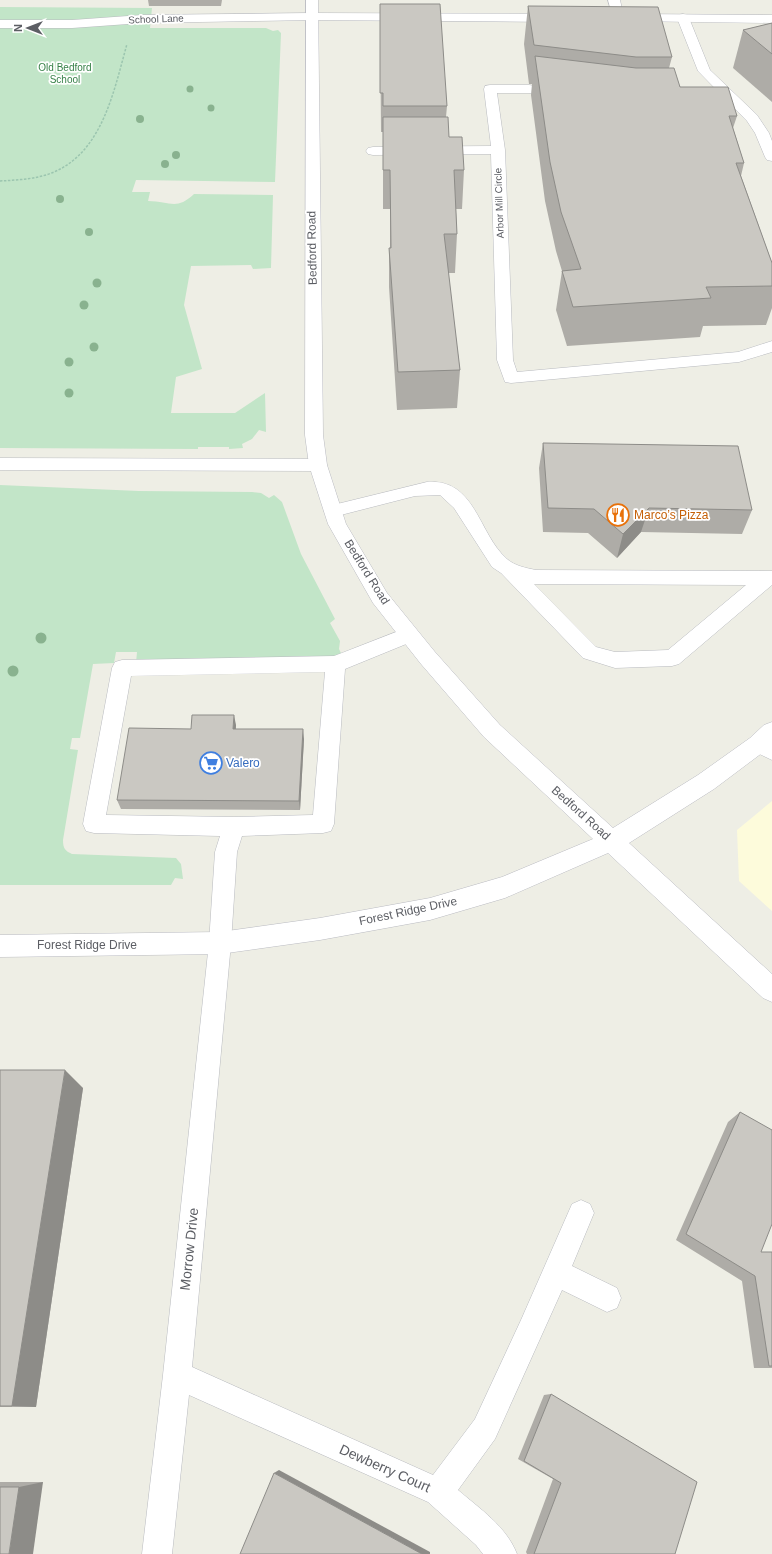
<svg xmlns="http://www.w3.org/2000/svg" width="772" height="1554" font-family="Helvetica,sans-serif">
<rect width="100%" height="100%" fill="#eeeee5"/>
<polygon fill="#fdfbdb" points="772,801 772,911 739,881 737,830"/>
<g fill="#c2e5c8">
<path d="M0,7L152,8L150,28H266L273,31L278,30L281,33L275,182L136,180L132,192H150L148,201C170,201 176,211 194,194L273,195L271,268L253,269L251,265L191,266L184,305L202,369L176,377L171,413H235L265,393L266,432L259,430L252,439L242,444L243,448L229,449V447H198V449L0,448Z"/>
<path d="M0,485L139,491L252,492L261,493L269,498L274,495L282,502L301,554L335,619L330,623L340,641L339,649L342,655L328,660L136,663L137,652H116L114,663L93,664L80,738H72L70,749L78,750L63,840C63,848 65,851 72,854L176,858L181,864L183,879L175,878L171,885H0Z"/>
</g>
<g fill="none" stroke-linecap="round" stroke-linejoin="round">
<g stroke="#b9bbc0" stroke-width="1">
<g id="lane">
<polygon points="608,0 620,0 624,18 622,21 614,21"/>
<polygon points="311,13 315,14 317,17 315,20 142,23 72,28 0,28 0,20 72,20 142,15"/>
<polygon points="683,14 687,15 689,18 710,70 757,115 769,133 772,141 772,161 767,160 765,157 755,133 747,121 698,71 677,18 679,15"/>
<polygon points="490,85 529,85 560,90 565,91 566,94 565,97 560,98 529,93 497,93 505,150 513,360 517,372 738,352 772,341 772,352 739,362 511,383 505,382 497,360 491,154 373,155 368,154 366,151 368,148 373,147 491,146 484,89 485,86"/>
<polygon points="0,458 318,459 324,461 327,465 324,469 318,471 0,470"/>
<path d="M427,482C476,478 478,534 507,559C515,566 526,568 536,570L772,571V585L679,664L672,666L615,668L583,658L501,573L492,567L454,508L440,495L415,496L333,517L327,516L324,511L327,506L333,505ZM534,584H536L746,585L668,650L615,652L596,647Z"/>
<path d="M409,627L416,630L419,635L416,640L345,669L334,824L331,831L323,833L242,836L237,852L231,943L192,1367L433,1475L475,1419L521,1320L572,1204L581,1200L590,1204L594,1213L572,1266L617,1288L621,1298L617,1308L607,1312L562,1290L495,1439L458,1490C480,1509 506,1526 517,1554H483L476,1545L428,1502L189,1395L172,1554H142L163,1375L209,943L215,852L220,836L94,833L86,831L83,824L112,668L115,662L122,660L334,656ZM325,672L313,815L234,817L106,815L131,676Z"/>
<polygon points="758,735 772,741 772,760 751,750 748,744 751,738"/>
</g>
</g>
<g stroke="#b9bbc0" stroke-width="1">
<g id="street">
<polygon points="311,13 557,14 561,15 563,18 561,21 557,22 307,20 305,17 307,14"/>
<polygon points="631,14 772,15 772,23 627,21 625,18 627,15"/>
</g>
</g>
<g stroke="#babbc2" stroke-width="1">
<polygon id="secondary" points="306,0 318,0 323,435 327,465 346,524 387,593 435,652 500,725 613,828 698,775 750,738 764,725 772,722 772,744 766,750 714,789 629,843 772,974 772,1002 763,998 608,853 505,898 430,920 320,940 220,954 0,957 0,935 220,932 320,918 430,898 502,877 593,839 484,737 421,664 373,603 328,524 309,465 305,435"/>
</g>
<path stroke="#9bc5af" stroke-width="1.5" stroke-dasharray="2.5 1.5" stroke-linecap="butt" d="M0,181C18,180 38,179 54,172C103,151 114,90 127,44"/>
<use href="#lane" fill="#fff" fill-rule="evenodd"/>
<use href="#street" fill="#fff" fill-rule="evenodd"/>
<use href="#secondary" fill="#fff" fill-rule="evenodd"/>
</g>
<g fill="#89b28f">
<circle cx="190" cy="89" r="3.5"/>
<circle cx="211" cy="108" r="3.5"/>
<circle cx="140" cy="119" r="4"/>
<circle cx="176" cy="155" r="4"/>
<circle cx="165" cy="164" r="4"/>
<circle cx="60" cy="199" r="4"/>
<circle cx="89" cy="232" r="4"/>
<circle cx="97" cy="283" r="4.5"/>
<circle cx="84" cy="305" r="4.5"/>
<circle cx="94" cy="347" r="4.5"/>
<circle cx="69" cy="362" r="4.5"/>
<circle cx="69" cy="393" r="4.5"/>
<circle cx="41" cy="638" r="5.5"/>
<circle cx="13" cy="671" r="5.5"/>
</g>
<g fill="#aeaca7">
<polygon points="148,0 222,0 221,6 149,6"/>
<polygon points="380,4 447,106 446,117 449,137 464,170 462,209 456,209 457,234 455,273 448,273 460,370 457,408 397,410 389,287 389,248 390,248 390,209 383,209 383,132 381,132"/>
<polygon points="528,6 672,57 669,68 680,87 737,116 733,128 744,163 741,176 772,263 772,308 766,325 703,326 700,337 567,346 556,310 562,271 556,251 545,201 531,95 532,84 529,84 524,44"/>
<polygon points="772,23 772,102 733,68 743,30"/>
<polygon points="543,443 752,510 742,534 641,532 617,558 588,533 543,532 539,468"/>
<polygon points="236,725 236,729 304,739 300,810 121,809 117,800 191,729"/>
<polygon points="0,1070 83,1088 36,1407 0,1407"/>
<polygon points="740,1112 761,1252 772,1252 772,1368 754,1368 742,1281 676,1240 728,1122"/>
<polygon points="551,1394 675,1554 527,1554 526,1552 553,1479 518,1459 544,1395"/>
<polygon points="0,1482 43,1482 0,1554"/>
</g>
<g fill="#8d8c88">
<polygon points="649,508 641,532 617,558 623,534"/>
<polygon points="234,715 236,725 235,738 233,729"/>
<polygon points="303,729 304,739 300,810 299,801"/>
<polygon points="65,1070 83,1088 36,1407 12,1406"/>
<polygon points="279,1470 430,1552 430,1554 422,1554 274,1473"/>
<polygon points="43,1482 33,1554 9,1554 19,1487"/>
</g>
<g fill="#cac8c2" stroke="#8d8c88">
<polygon points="380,4 440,4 447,106 383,106 383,93 380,93"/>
<polygon points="528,6 658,7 672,57 636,57 534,45"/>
<polygon points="772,23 772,54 743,30"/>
<polygon points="535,56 636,68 674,68 680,87 728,87 737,116 729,116 744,163 736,163 772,263 772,286 706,287 711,298 573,307 562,271 581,269 561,212 550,162"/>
<polygon points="383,117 448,117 449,137 462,137 464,170 454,170 457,234 444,234 460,370 398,372 389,248 391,248 390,170 383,170"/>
<polygon points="543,443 738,446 752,510 649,508 623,534 594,509 548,508"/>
<polygon points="192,715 234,715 233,729 303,729 299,801 117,800 129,728 191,729"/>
<polygon points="0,1070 65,1070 12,1406 0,1406"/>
<polygon points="740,1112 772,1130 772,1224 761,1252 772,1252 772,1366 769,1366 755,1276 686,1234"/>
<polygon points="551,1394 697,1482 675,1554 534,1554 561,1483 524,1461"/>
<polygon points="274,1473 422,1554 240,1554"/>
<polygon points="0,1487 19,1487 9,1554 0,1554"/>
</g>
<defs>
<g id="restaurant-ring" transform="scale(1.15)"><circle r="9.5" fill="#fff" stroke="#e8710a" stroke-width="1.5"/><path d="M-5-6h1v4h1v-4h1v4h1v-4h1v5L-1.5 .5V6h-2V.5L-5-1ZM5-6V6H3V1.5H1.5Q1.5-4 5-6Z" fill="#e8710a"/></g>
<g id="supermarket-ring" transform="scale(1.15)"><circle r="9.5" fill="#fff" stroke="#3f7fe0" stroke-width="1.5"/><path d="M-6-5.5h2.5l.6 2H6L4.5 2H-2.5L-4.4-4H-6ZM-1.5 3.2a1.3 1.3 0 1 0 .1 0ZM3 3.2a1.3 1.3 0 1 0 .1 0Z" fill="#3f7fe0"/></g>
</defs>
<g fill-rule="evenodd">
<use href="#restaurant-ring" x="618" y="515"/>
<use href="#supermarket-ring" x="211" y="763"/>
</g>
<g text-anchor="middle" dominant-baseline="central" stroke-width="3.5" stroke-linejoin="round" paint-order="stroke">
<g font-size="10" fill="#5c5e64" stroke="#fff">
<text transform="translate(156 19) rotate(-2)">School Lane</text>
<text transform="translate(499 203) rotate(-92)">Arbor Mill Circle</text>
</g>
<g font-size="10" fill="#378148" stroke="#fff">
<text x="65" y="67">Old Bedford<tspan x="65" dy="12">School</tspan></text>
</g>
<g font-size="12" fill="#5c5e64" stroke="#fff">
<text transform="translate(312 248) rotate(-91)">Bedford Road</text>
<text transform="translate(367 572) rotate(58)">Bedford Road</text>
<text transform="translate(581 813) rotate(42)">Bedford Road</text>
<text transform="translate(408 911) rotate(-12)">Forest Ridge Drive</text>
<text x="87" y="945">Forest Ridge Drive</text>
</g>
<g font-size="12" fill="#c56008" stroke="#fff" text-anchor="start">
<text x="634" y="515">Marco’s Pizza</text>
</g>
<g font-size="12" fill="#366cbe" stroke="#fff" text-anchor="start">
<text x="226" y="763">Valero</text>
</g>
<g font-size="14" fill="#5c5e64" stroke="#fff">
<text transform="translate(189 1249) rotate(-84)">Morrow Drive</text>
<text transform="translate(385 1468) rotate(24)">Dewberry Court</text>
</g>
</g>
<g transform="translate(28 28) rotate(270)" stroke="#ffffff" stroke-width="3" paint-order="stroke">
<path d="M0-3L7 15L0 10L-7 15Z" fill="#5c5e64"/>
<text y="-6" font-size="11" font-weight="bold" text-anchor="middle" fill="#5c5e64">N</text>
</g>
</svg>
